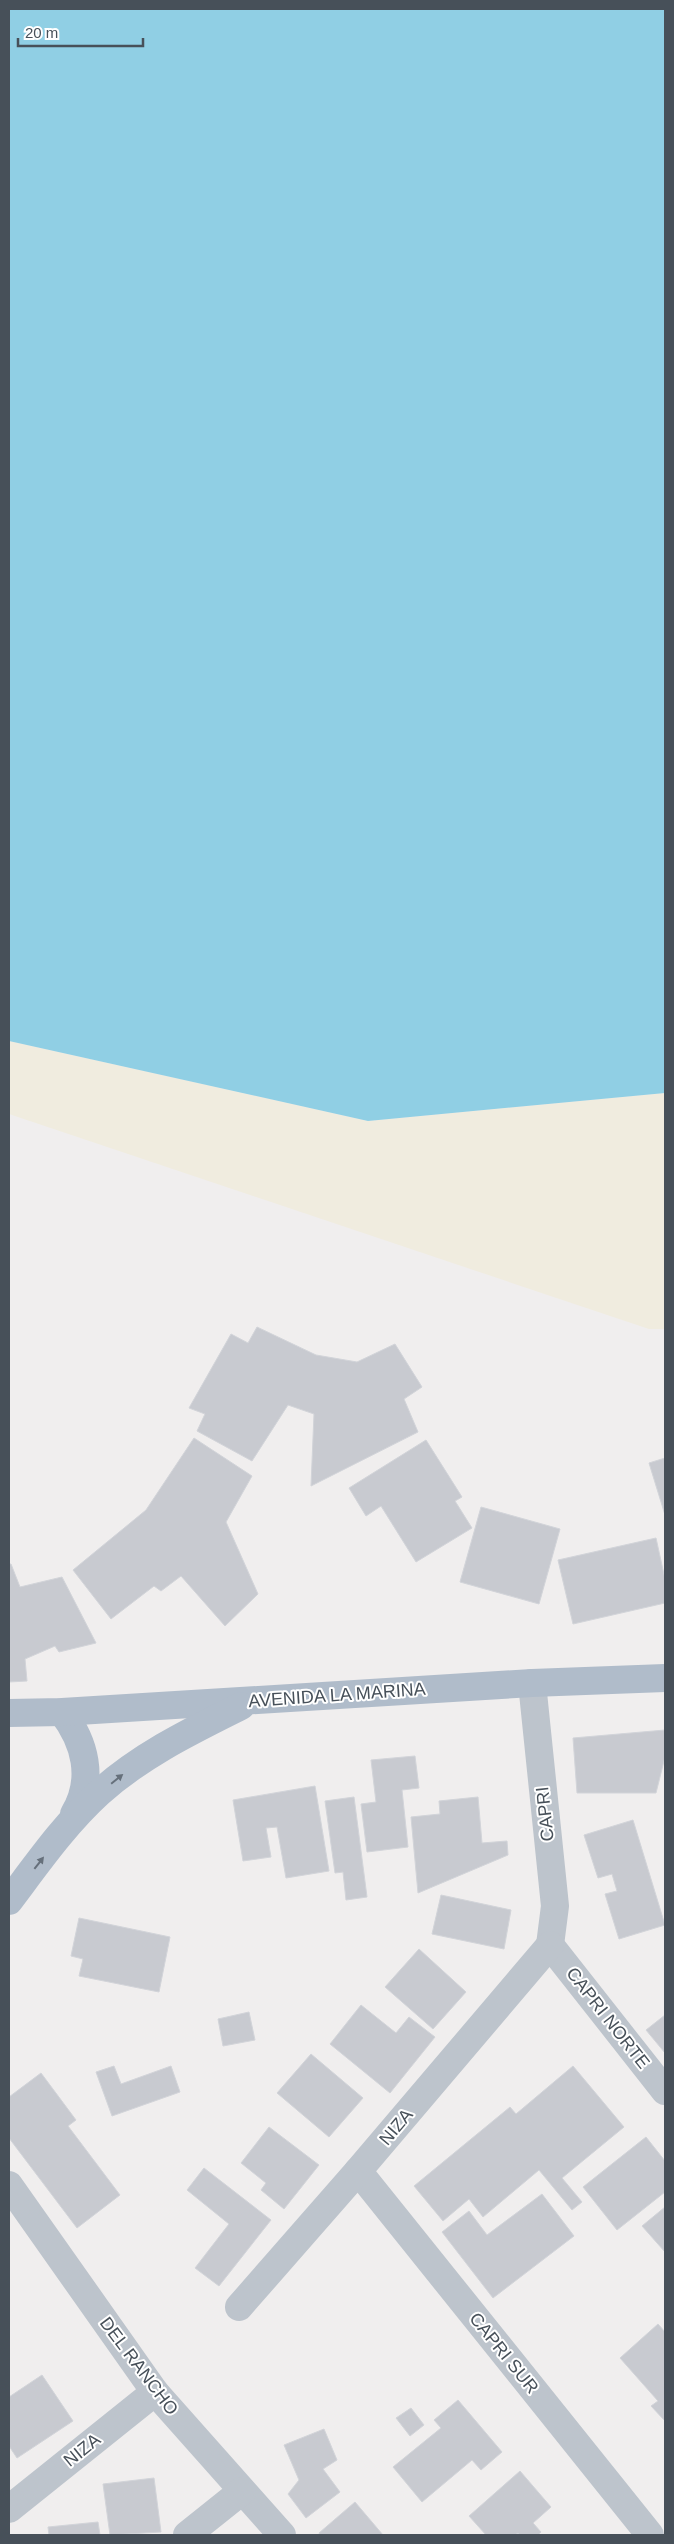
<svg xmlns="http://www.w3.org/2000/svg" width="674" height="2544" font-family="Helvetica,sans-serif">
<rect width="100%" height="100%" fill="#f0eeee"/>
<polygon fill="#f0ecdf" points="9,1041 368,1121 665,1093 665,1329 649,1329 9,1114"/>
<polygon fill="#90cfe4" points="9,9 665,9 665,1093 368,1121 9,1041"/>
<g fill="#c8cad0" stroke="#d2d4d9">
<polygon points="257,1327 316,1355 357,1362 395,1344 422,1387 404,1399 418,1432 311,1486 314,1414 288,1405 252,1461 197,1431 205,1414 189,1408 231,1334 248,1343"/>
<polygon points="194,1438 252,1476 226,1522 258,1594 225,1626 181,1576 161,1591 154,1586 111,1619 73,1570 146,1510"/>
<polygon points="426,1440 462,1497 455,1501 472,1528 416,1562 381,1506 366,1516 349,1488"/>
<polygon points="665,1458 665,1515 649,1463"/>
<polygon points="481,1507 560,1529 539,1604 460,1582"/>
<polygon points="656,1538 665,1579 665,1603 573,1624 558,1560"/>
<polygon points="9,1564 11,1564 20,1587 62,1577 96,1643 59,1652 55,1646 25,1659 27,1681 9,1682"/>
<polygon points="665,1730 665,1757 656,1793 577,1793 573,1738"/>
<polygon points="415,1756 419,1788 402,1790 408,1847 367,1852 361,1804 376,1802 371,1760"/>
<polygon points="315,1786 329,1871 286,1878 277,1827 266,1828 271,1857 243,1861 233,1800"/>
<polygon points="354,1797 367,1897 346,1900 343,1872 335,1873 325,1801"/>
<polygon points="478,1797 482,1843 507,1841 508,1855 418,1893 411,1817 440,1814 439,1801"/>
<polygon points="633,1820 665,1925 619,1939 605,1894 617,1891 612,1874 598,1878 584,1835"/>
<polygon points="441,1895 511,1910 504,1949 432,1934"/>
<polygon points="79,1918 170,1937 159,1992 79,1976 83,1959 71,1956"/>
<polygon points="419,1949 466,1992 433,2029 385,1987"/>
<polygon points="361,2005 396,2033 409,2017 435,2037 390,2093 330,2044"/>
<polygon points="249,2012 255,2040 223,2046 218,2019"/>
<polygon points="665,2015 665,2053 646,2030"/>
<polygon points="311,2054 363,2098 329,2137 277,2093"/>
<polygon points="114,2066 121,2084 171,2066 180,2092 112,2116 96,2072"/>
<polygon points="573,2066 624,2127 562,2178 582,2202 572,2210 539,2170 483,2217 469,2199 443,2221 414,2186 510,2107 516,2114"/>
<polygon points="41,2073 76,2120 68,2126 120,2195 77,2228 9,2138 9,2097"/>
<polygon points="269,2127 319,2165 284,2209 261,2190 266,2183 241,2163"/>
<polygon points="646,2137 665,2161 665,2192 617,2230 583,2187"/>
<polygon points="204,2168 271,2220 219,2286 195,2268 229,2224 187,2190"/>
<polygon points="542,2194 574,2236 493,2298 442,2232 469,2211 487,2235"/>
<polygon points="665,2207 665,2252 642,2226"/>
<polygon points="658,2324 665,2332 665,2421 651,2406 658,2401 620,2358"/>
<polygon points="42,2375 73,2421 17,2458 9,2446 9,2397"/>
<polygon points="458,2400 502,2452 481,2470 472,2460 422,2502 393,2467 441,2428 434,2420"/>
<polygon points="411,2408 424,2425 410,2436 396,2418"/>
<polygon points="324,2429 337,2460 323,2469 340,2492 306,2518 288,2494 299,2480 284,2445"/>
<polygon points="520,2471 551,2507 533,2523 541,2532 538,2535 520,2535 518,2533 515,2535 486,2535 469,2516"/>
<polygon points="154,2478 161,2532 110,2535 103,2484"/>
<polygon points="355,2502 383,2535 320,2535 319,2533"/>
<polygon points="98,2522 100,2535 49,2535 48,2527"/>
</g>
<g fill="none" stroke-linecap="round" stroke-linejoin="round">
<g stroke="#bdc4cc" stroke-width="28">
<polyline points="532,1683 555,1906 550,1945"/>
<polyline points="550,1945 665,2091"/>
<polyline points="358,2171 650,2535"/>
<polyline points="9,2185 155,2392 282,2535"/>
<polyline points="239,2307 358,2171 550,1945"/>
<polyline points="9,2509 155,2392"/>
<polyline points="187,2535 242,2491"/>
</g>
<g stroke="#b0bcca" stroke-width="28">
<path d="M62,1712C85,1742 95,1779 74,1814"/>
<polyline points="9,1713 62,1712 532,1683 665,1678"/>
<path d="M9,1901C37,1864 64,1825 99,1793C141,1755 191,1731 241,1706"/>
</g>
</g>
<defs><path id="oneway-solid" d="M-6-.8H1V-3.2L6.5 0L1 3.2V.8H-6Z" transform="scale(1.25)"/></defs>
<g fill="#66707b">
<use href="#oneway-solid" transform="translate(117 1779) rotate(-39)"/>
<use href="#oneway-solid" transform="translate(39 1863) rotate(-52)"/>
</g>
<g text-anchor="middle" dominant-baseline="central" stroke-width="4" stroke-linejoin="round" paint-order="stroke">
<g font-size="18" fill="#475059" stroke="#fff">
<text transform="translate(337 1695) rotate(-4)">AVENIDA LA MARINA</text>
<text transform="translate(545 1814) rotate(-96)">CAPRI</text>
<text transform="translate(608 2018) rotate(52)">CAPRI NORTE</text>
<text transform="translate(396 2127) rotate(-50)">NIZA</text>
<text transform="translate(504 2353) rotate(51)">CAPRI SUR</text>
<text transform="translate(139 2366) rotate(53)">DEL RANCHO</text>
<text transform="translate(82 2450) rotate(-39)">NIZA</text>
</g>
</g>
<rect width="674" height="2544" fill="none" stroke="#475059" stroke-width="20"/>
<path d="M18 38v8h125v-8" fill="none" stroke="#475059" stroke-width="2.5"/>
<text x="25" y="38" font-size="15" fill="#475059" stroke="#ffffff" stroke-width="4" paint-order="stroke">20 m</text>
</svg>
